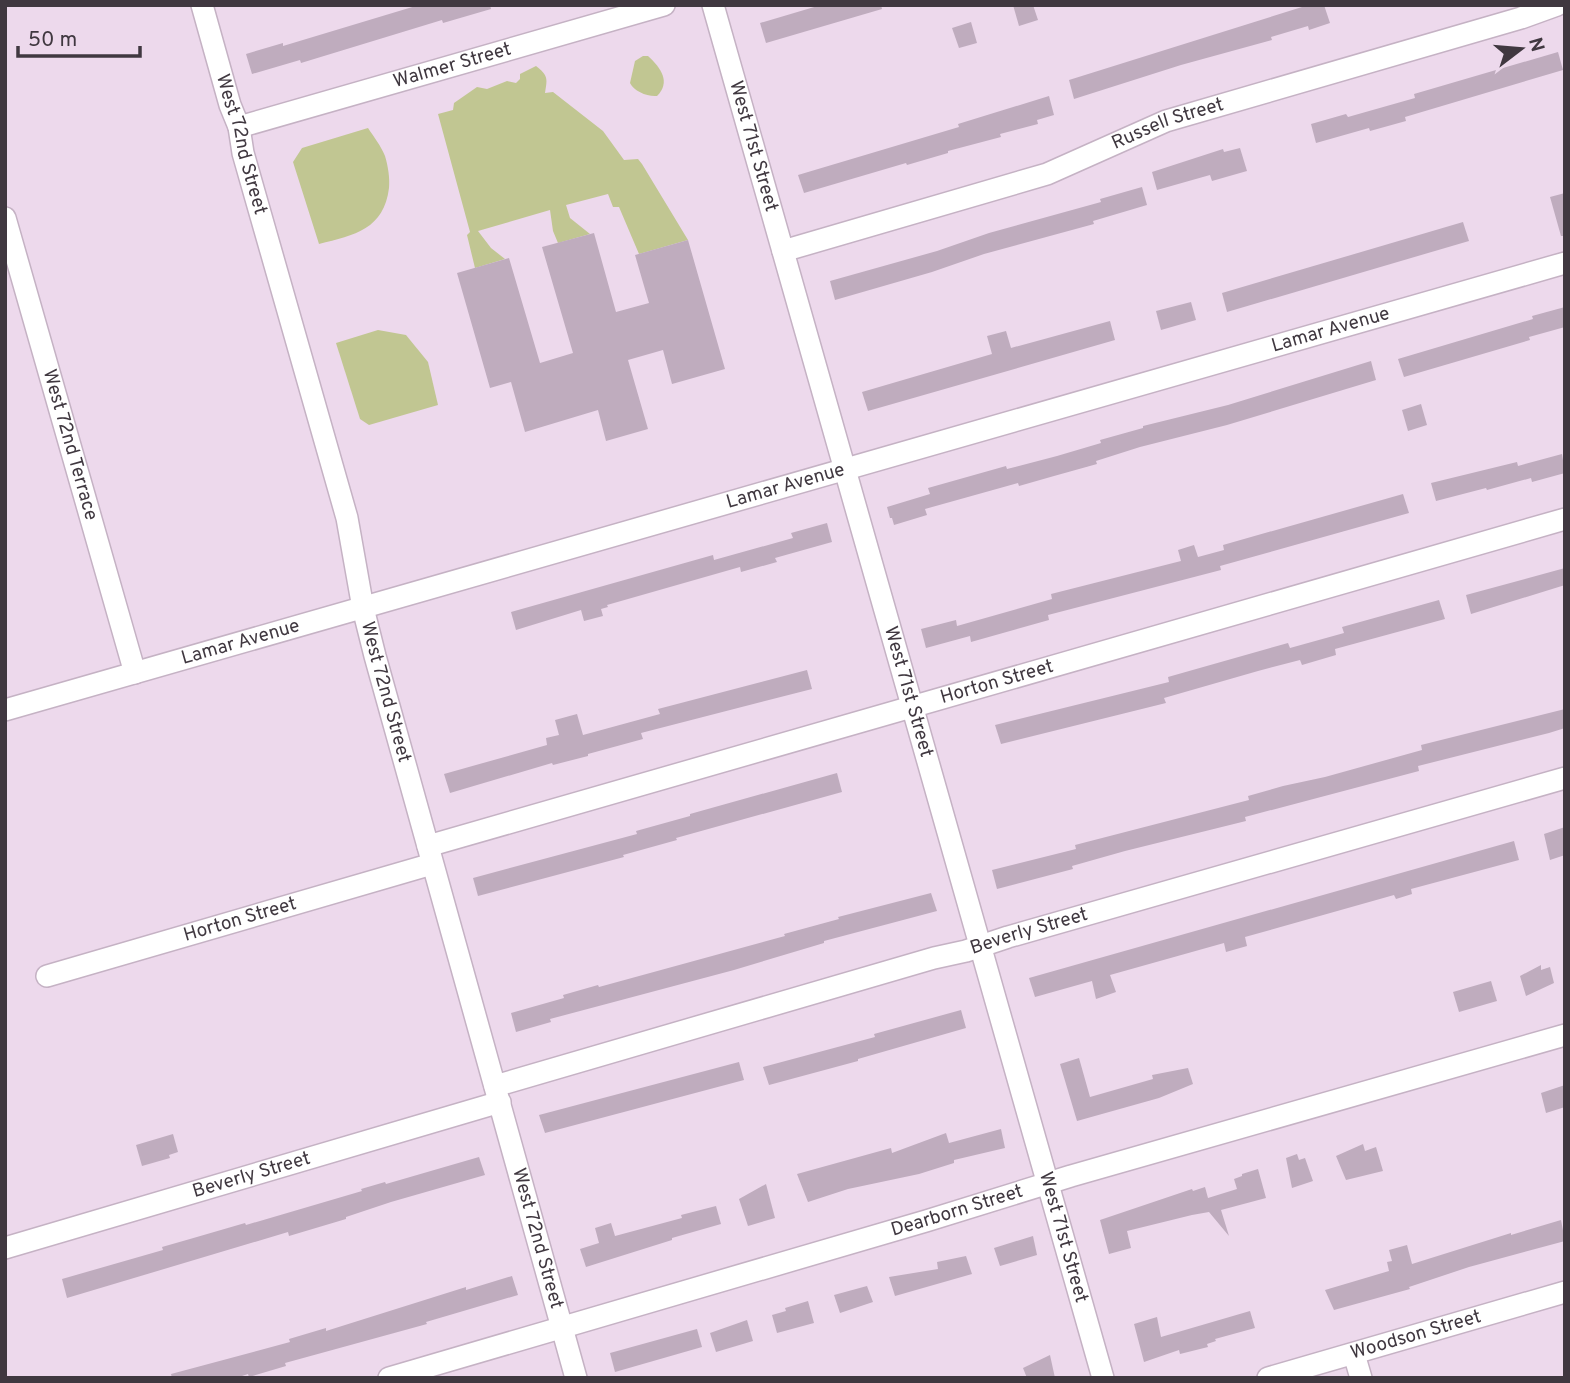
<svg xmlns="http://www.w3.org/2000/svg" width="1570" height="1383" font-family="Overpass,sans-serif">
<rect width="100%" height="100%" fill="#edd9ec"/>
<g fill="#c1c692">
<path d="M643,56H648C661,68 671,82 657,96C647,97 634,91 630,83L635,61Z"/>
<path d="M536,66C549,76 547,79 545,93L553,92L603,131L624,160L638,159L642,164L688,240L639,254L619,207H613L608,194L566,205L570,218L590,234L558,243L553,231L550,210L478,231L491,248L505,259L475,268L467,235L470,232L438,114L453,110L454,103L477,87L487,89L507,81L516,83L520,79V74Z"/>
<path d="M368,128C374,137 381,146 385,156C388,166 390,178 389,188C384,229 355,235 319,244L293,162L302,148Z"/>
<polygon points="378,330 406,335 428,362 438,405 369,425 360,419 336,343"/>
</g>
<g fill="#bfacbe">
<polygon points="419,5 490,5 491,9 443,23 442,20 301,63 300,60 252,74 246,54 283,43 283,46"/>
<polygon points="821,5 881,5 882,9 766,43 760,23"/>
<polygon points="1013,5 1033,5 1038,20 1019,26"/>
<polygon points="1302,5 1324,5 1330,23 1309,30 1308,26 1271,37 1272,40 1181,65 1074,99 1069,80 1302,7"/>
<polygon points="971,22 977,43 959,48 952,28"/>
<polygon points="1558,52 1563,70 1405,117 1406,121 1370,131 1369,128 1316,143 1311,124 1346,114 1348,117 1415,98 1414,94"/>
<polygon points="1049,96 1054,115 1037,120 1038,124 1000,134 1001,137 948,151 948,153 907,165 906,163 804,193 798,175 959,127 958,124"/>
<polygon points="1240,148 1247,171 1212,181 1210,175 1157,190 1152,172 1223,149 1224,152"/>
<polygon points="1142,187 1147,205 1093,221 1094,224 984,254 932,272 835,300 830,281 937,251 989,233 1101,202 1100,199"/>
<polygon points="1565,193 1565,236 1561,236 1550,197"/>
<polygon points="1463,222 1469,241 1227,312 1222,293"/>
<polygon points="594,233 616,312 649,303 635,255 688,240 725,369 672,384 663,350 628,360 648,429 606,441 598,410 525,432 511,382 490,388 457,273 509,258 540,363 573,353 542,247"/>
<polygon points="1191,302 1196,320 1161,330 1156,311"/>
<polygon points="1565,307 1565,327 1529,337 1530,340 1404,377 1398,359 1533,319 1532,316"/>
<polygon points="1110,321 1115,340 868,411 862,392 992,354 987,336 1006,331 1011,348"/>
<polygon points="1371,361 1376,380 1227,425 1140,447 1096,461 1097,464 1054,476 1019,486 1018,483 925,509 927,515 894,525 892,518 890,518 887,507 930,494 928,488 1006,466 1007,469 1057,456 1101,443 1100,440 1143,428 1143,426 1228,405"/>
<polygon points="1421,404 1427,425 1408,431 1402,410"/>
<polygon points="1562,454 1565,473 1532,482 1531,478 1487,490 1486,488 1436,501 1431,483 1517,462 1518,466"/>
<polygon points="1403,494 1409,513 1220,566 1221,570 1048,615 1049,620 971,642 970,636 926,648 921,629 956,620 957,626 1052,599 1051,594 1181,561 1178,550 1194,545 1198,557 1224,550 1223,545"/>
<polygon points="827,523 832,542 775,558 777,562 741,572 740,567 607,605 608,607 601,609 603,616 584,621 581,610 516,630 511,612 713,555 714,560 793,538 791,533"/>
<polygon points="1565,568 1565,585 1471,614 1466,595"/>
<polygon points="1439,600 1445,619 1335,649 1336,655 1302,665 1300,660 1258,671 1164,698 1166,703 1001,744 995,725 1169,682 1168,677 1288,643 1290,648 1344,633 1342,627"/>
<polygon points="807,670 812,689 641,733 643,739 588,754 588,756 553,765 552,763 450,793 444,774 547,745 546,738 559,735 555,720 577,714 583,735 660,714 658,709"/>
<polygon points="1565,709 1565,728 1549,733 1418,766 1419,771 1245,817 1246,821 1125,851 1072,866 1073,869 997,889 992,870 1076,849 1075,845 1249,800 1248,796 1283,786 1325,777 1422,750 1421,745"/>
<polygon points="837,773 842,792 676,838 677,840 623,855 624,857 478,896 473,878 637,834 636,831 690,816 690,814"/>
<polygon points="1565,827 1565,855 1550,860 1544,834"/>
<polygon points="1514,841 1519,860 1411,889 1412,894 1396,899 1394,895 1245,937 1247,946 1226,952 1224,943 1110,975 1116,992 1096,999 1092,981 1035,997 1029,978"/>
<polygon points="931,893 937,911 824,941 824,943 734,970 550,1019 551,1022 516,1032 511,1013 564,998 563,995 598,985 599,987 785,936 784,934 839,919 838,917"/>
<polygon points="1541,965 1541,970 1550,967 1554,983 1526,996 1520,976"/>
<polygon points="1491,981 1497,1001 1459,1012 1453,992"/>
<polygon points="961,1010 966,1028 858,1059 858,1061 769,1085 763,1067 875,1037 874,1034"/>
<polygon points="1079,1058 1090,1097 1153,1079 1152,1075 1188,1068 1193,1084 1159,1098 1077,1121 1060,1064"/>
<polygon points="739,1062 744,1080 545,1133 539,1115"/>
<polygon points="1565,1085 1565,1107 1546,1113 1541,1093"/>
<polygon points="1001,1129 1005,1148 954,1160 954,1163 919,1174 848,1189 808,1202 797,1174 891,1148 892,1153 946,1133 949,1143"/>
<polygon points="173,1134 178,1152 169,1155 170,1158 142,1166 136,1145"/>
<polygon points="1363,1144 1365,1151 1376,1147 1383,1171 1346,1180 1336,1156"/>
<polygon points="1297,1154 1299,1160 1305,1158 1313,1181 1292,1188 1286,1158"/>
<polygon points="479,1157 485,1175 391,1202 346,1217 346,1219 289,1236 288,1232 67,1298 62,1279 163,1250 162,1247 190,1239 245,1223 246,1225 362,1191 361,1189 385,1182 386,1184"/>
<polygon points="1258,1169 1266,1198 1221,1210 1229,1236 1209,1212 1192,1215 1127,1231 1131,1248 1109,1254 1100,1220 1192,1189 1193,1191 1205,1187 1208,1198 1237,1189 1234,1179 1242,1176 1242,1174"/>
<polygon points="766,1184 775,1218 748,1226 739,1199"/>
<polygon points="716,1206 721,1224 672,1238 672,1240 586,1267 580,1249 599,1243 595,1228 611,1223 615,1236 682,1218 681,1215"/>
<polygon points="1561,1220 1565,1241 1469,1267 1409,1287 1410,1289 1334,1310 1325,1290 1389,1271 1387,1262 1392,1261 1389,1250 1407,1245 1412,1264 1511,1233 1511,1235"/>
<polygon points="1033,1236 1037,1255 1000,1266 994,1248"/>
<polygon points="966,1256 972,1274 895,1296 889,1277 938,1269 937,1262"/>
<polygon points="512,1276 518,1295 426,1322 427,1324 285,1363 286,1366 249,1377 248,1374 236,1378 172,1378 171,1374 290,1342 289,1339 326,1328 326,1331 466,1287 466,1290"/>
<polygon points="867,1286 873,1302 840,1313 834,1295"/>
<polygon points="808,1301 814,1323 777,1333 772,1315 786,1311 785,1308"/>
<polygon points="1250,1311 1255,1328 1215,1339 1216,1341 1207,1344 1208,1347 1180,1354 1179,1350 1144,1362 1134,1324 1157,1317 1161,1337"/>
<polygon points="747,1320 753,1341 716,1352 710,1333"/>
<polygon points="697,1329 702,1347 615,1372 610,1353"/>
<polygon points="1050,1355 1055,1378 1027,1378 1023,1368"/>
</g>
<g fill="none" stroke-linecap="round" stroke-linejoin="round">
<g stroke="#c5b2c4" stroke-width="24">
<g id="minor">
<path id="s1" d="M202,5L230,105L239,127L243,153L347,518L363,608L375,656L576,1378"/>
<path id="s2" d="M713,5L1103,1378"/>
<path id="s3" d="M239,127L664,5"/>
<path id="s4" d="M5,218L135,673"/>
<path id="s5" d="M783,251L1047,174L1166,121L1521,18L1557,5"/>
<path id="s6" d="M5,710L1565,263"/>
<path id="s7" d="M428,846L1565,519"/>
<path id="s8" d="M47,976L432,864"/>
<path id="s9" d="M495,1086L934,958L966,951L1008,937L1565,778"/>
<path id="s10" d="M5,1248L500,1102"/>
<polyline points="1354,1354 1361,1378"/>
<path id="s11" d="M389,1378L926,1221L1071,1176L1565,1035"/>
<path id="s12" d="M1268,1378L1565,1292"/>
</g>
</g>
<use href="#minor" stroke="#fff" stroke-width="21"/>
</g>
<g text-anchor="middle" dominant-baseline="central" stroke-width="6" stroke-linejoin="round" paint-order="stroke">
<g font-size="19" fill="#403840" stroke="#edd9ec">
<text stroke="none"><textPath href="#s3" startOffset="222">Walmer Street</textPath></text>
<text stroke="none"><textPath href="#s5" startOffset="406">Russell Street</textPath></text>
<text stroke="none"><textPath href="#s1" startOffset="145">West 72nd Street</textPath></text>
<text stroke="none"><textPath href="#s2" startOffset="147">West 71st Street</textPath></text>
<text stroke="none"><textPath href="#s6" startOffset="1379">Lamar Avenue</textPath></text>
<text stroke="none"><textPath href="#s4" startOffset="236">West 72nd Terrace</textPath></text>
<text stroke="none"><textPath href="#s6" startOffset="812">Lamar Avenue</textPath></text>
<text stroke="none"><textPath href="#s6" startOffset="245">Lamar Avenue</textPath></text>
<text stroke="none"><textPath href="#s7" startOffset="592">Horton Street</textPath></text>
<text stroke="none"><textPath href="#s2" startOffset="714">West 71st Street</textPath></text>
<text stroke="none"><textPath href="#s1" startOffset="712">West 72nd Street</textPath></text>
<text stroke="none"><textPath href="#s8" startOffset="201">Horton Street</textPath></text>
<text stroke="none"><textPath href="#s9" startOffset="556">Beverly Street</textPath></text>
<text stroke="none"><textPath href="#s10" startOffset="257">Beverly Street</textPath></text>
<text stroke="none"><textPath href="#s11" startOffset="592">Dearborn Street</textPath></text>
<text stroke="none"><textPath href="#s2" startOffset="1281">West 71st Street</textPath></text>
<text stroke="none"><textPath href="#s1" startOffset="1279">West 72nd Street</textPath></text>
<text stroke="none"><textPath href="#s12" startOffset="154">Woodson Street</textPath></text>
</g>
</g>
<rect width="1570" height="1383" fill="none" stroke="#403840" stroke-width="14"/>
<g transform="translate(1521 49) rotate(74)" stroke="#edd9ec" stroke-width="5" paint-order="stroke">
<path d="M0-5L12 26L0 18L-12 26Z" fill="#403840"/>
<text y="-10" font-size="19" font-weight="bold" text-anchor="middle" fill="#403840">N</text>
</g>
<path d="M18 46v10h122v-10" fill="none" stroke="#403840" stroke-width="3.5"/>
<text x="28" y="46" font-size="21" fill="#403840" stroke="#edd9ec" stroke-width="5" paint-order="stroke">50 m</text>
</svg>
